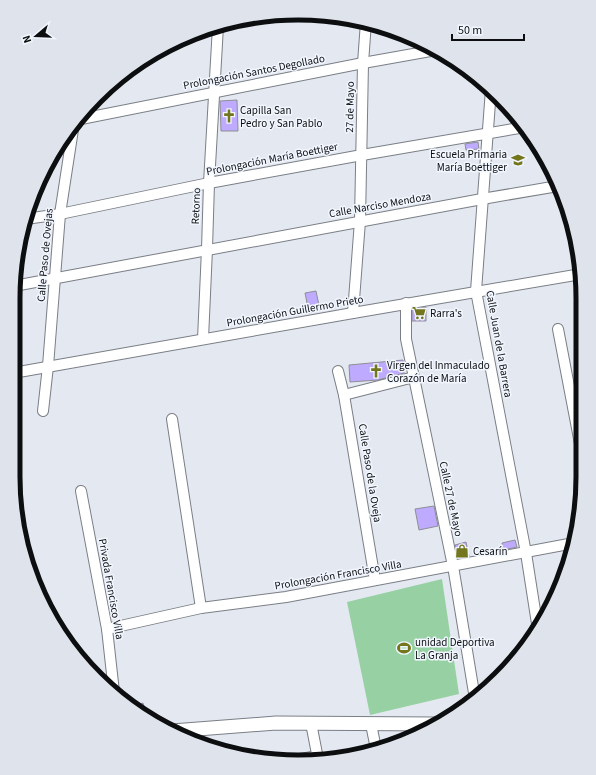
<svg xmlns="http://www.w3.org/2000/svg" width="596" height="775" font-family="'Source Sans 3',sans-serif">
<rect width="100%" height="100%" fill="#e4e9f1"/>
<polygon fill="#97d1a3" points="442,579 459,694 370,715 347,602"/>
<g fill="#beaaff" stroke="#8f8e96">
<polygon points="237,100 238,131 221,131 220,101"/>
<polygon points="478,142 479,149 466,150 465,144"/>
<polygon points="316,291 320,310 309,313 305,293"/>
<polygon points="426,307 426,321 412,321 412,309"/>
<polygon points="403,360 404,373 378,380 350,382 349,365"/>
<polygon points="434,506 438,526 419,530 415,509"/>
<polygon points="515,540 517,547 503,550 502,543"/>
<polygon points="466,542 469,556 458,558 455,545"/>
<polygon points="143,703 147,717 132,706"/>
</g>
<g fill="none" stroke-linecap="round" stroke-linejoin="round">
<g stroke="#7a7e86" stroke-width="12">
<g id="minor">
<polyline points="491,89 476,291 526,553 538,630"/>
<polyline points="76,120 363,63 436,50"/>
<polyline points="26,219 60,214 209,183 362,155 525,127"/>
<polyline points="14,286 482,199 558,186"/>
<polyline points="406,303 406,339 453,566 475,699"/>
<polyline points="353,313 360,221 363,63 366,22"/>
<polyline points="558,329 581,449"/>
<polyline points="203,339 207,249 209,183 218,26"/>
<polyline points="338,371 344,395 375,580"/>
<polyline points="13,373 353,313 581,274"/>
<polyline points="344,395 414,377"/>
<polyline points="43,411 48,366 60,214 74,123"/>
<polyline points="172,419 201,608"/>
<polyline points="81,491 107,629 114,692"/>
<polyline points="107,629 201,608 286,597 574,543"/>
<polyline points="311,723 318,759"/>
<polyline points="371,724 376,749"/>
<polyline points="289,761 318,756"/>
</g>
</g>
<g stroke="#7a7e86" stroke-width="15">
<polyline id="tertiary" points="172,731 276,723 435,724"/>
</g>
<use href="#minor" stroke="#fff" stroke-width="10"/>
<use href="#tertiary" stroke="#fff" stroke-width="13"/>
</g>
<defs>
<g id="church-bare" transform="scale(1.08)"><path d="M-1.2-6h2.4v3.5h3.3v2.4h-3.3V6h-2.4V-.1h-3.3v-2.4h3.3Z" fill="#74761d" stroke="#f1f6ff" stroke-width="2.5" paint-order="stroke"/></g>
<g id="school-bare" transform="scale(1.08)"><path d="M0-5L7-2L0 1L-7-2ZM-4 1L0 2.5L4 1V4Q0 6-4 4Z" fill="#74761d" stroke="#f1f6ff" stroke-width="2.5" paint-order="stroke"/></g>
<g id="supermarket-bare" transform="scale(1.08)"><path d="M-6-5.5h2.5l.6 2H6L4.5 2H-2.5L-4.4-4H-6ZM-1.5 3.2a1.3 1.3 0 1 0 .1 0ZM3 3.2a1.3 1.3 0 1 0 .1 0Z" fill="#74761d" stroke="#f1f6ff" stroke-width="2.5" paint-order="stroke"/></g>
<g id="shop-bare" transform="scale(1.08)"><path d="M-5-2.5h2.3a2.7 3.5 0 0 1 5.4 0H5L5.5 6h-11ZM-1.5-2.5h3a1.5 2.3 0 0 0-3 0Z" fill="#74761d" stroke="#f1f6ff" stroke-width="2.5" paint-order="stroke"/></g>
<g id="stadium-bare" transform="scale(1.08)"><path d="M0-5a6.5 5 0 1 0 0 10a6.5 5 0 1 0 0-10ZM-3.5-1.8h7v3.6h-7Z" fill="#74761d" stroke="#f1f6ff" stroke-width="2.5" paint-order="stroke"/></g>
</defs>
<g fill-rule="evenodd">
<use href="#church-bare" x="229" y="116"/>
<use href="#school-bare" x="518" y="160"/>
<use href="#supermarket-bare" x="419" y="313"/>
<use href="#church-bare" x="376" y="371"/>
<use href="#shop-bare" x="462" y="551"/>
<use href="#stadium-bare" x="404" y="648"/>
</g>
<g text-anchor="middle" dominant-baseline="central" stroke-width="3" stroke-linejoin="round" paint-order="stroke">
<g font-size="11" fill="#0c0e10" stroke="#f1f6ff">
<text transform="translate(254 72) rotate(-11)">Prolongación Santos Degollado</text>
<text transform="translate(350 107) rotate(-89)">27 de Mayo</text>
<text transform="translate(272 159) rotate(-11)">Prolongación María Boettiger</text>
<text transform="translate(380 205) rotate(-10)">Calle Narciso Mendoza</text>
<text transform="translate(196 206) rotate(-88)">Retorno</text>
<text transform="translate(45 255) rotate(-85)">Calle Paso de Ovejas</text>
<text transform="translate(295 311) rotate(-10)">Prolongación Guillermo Prieto</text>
<text transform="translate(499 344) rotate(80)">Calle Juan de la Barrera</text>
<text transform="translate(370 473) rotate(81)">Calle Paso de la Oveja</text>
<text transform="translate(451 499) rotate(78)">Calle 27 de Mayo</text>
<text transform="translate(338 575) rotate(-10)">Prolongación Francisco Villa</text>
<text transform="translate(111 589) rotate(80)">Privada Francisco Villa</text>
</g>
<g font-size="11" fill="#0c0e10" stroke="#f1f6ff" text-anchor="start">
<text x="240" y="110">Capilla San<tspan x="240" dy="13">Pedro y San Pablo</tspan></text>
<text x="507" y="154" text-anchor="end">Escuela Primaria<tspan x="507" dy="13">María Boettiger</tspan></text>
<text x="430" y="313">Rarra's</text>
<text x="387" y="365">Virgen del Inmaculado<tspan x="387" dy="13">Corazón de María</tspan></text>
<text x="473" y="551">Cesarín</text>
<text x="415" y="642">unidad Deportiva<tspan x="415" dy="13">La Granja</tspan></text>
</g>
</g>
<path d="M0 0H596V775H0ZM298 20H298A278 278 0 0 1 576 298V477A278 278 0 0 1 298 755H298A278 278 0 0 1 20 477V298A278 278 0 0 1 298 20Z" fill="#dfe3ec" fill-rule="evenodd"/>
<path fill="none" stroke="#0c0e10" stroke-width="5" d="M298 20H298A278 278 0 0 1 576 298V477A278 278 0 0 1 298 755H298A278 278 0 0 1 20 477V298A278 278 0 0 1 298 20Z"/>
<g transform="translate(36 36) rotate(251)" stroke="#f1f6ff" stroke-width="3" paint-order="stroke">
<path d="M0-3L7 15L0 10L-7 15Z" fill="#0c0e10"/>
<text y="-6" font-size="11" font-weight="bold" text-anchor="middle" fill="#0c0e10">N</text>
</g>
<path d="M452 34v6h72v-6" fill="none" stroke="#0c0e10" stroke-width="2"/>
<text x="458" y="34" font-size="12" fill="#0c0e10" stroke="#f1f6ff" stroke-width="3" paint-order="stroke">50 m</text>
</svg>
